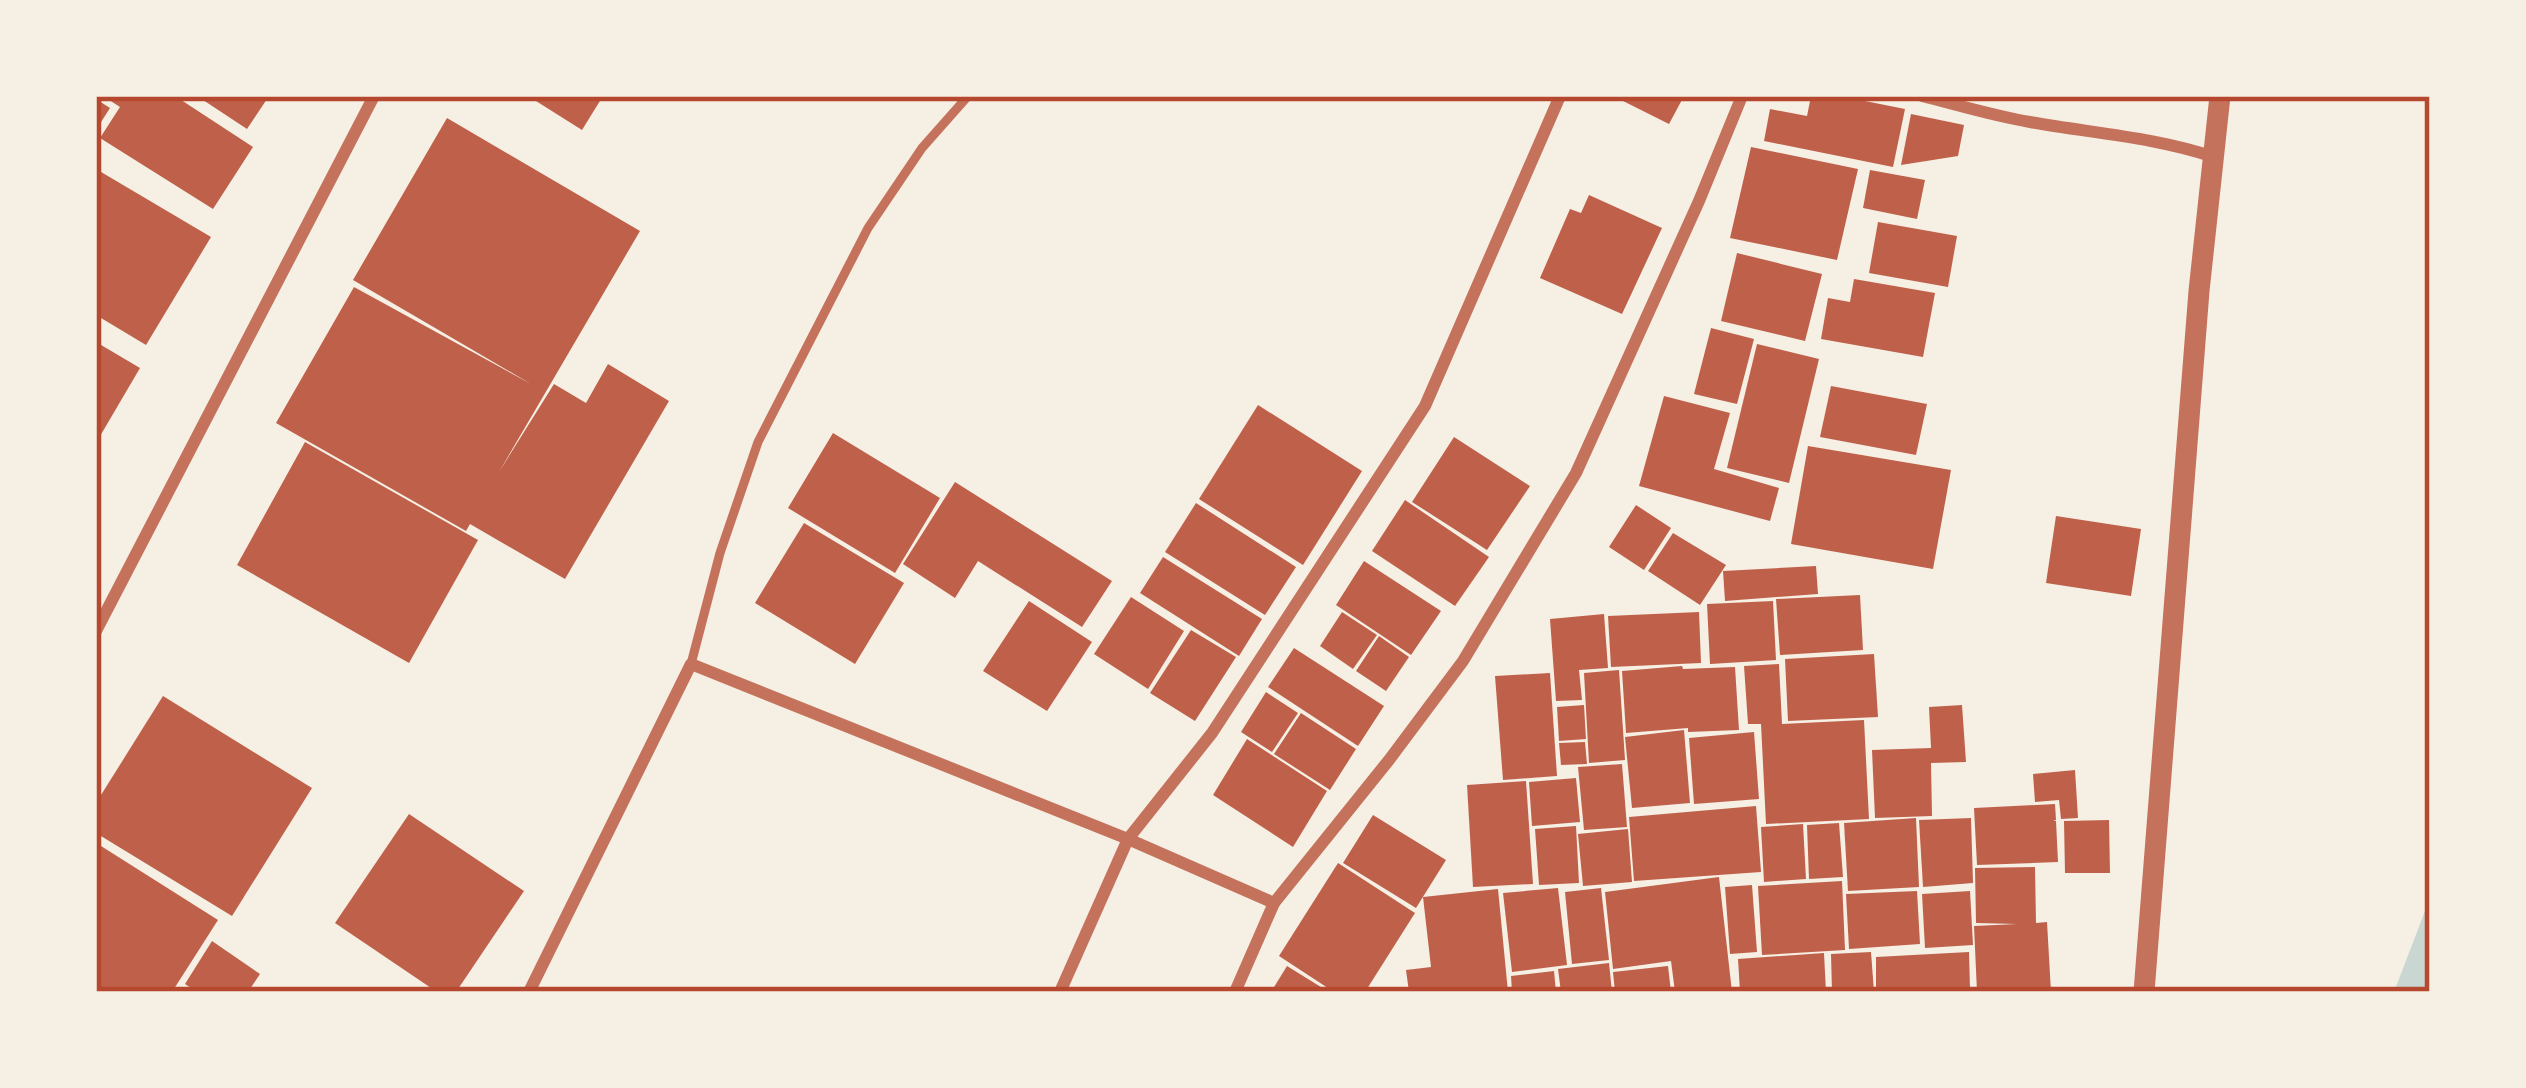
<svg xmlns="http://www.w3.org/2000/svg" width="2526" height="1088" font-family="'Open Sans',sans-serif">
<rect width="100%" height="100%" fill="#f6efe4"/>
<polygon fill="#c9d6d2" points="2430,898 2430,992 2394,992"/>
<g fill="#bf614a">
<polygon points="103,96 175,96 253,147 213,209 100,138 120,107"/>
<polygon points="197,96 269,96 247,129"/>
<polygon points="528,96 603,96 582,130"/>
<polygon points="1613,96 1684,96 1669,124"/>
<polygon points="1811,96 1840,96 1905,109 1893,167 1764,141 1770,109 1807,116"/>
<polygon points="96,99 110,108 96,130"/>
<polygon points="1911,114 1964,125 1958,156 1901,165"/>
<polygon points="447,118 640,231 499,472 554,384 586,403 608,364 669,401 565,579 470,524 466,531 276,423 354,287 531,384 353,280"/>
<polygon points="1751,147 1858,169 1837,260 1730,238"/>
<polygon points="96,169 211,237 146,345 96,315"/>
<polygon points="1870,170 1925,180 1917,219 1863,208"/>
<polygon points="1589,195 1662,228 1622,314 1540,278 1570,209 1581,213"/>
<polygon points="1878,222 1957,236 1948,287 1869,273"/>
<polygon points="1737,253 1822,274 1805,341 1721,321"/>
<polygon points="1854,279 1935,293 1923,357 1821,339 1828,298 1850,302"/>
<polygon points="1711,328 1754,339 1737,404 1694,394"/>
<polygon points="96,342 140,368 96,443"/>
<polygon points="1757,344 1819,359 1789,483 1727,468"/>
<polygon points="1831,386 1927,404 1916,455 1820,437"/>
<polygon points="1664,396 1730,413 1714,469 1779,488 1770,521 1639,486"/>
<polygon points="1258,405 1362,471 1303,565 1199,499"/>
<polygon points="833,433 940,498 895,573 788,508"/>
<polygon points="1454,437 1530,486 1487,550 1412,502"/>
<polygon points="305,442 478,540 409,663 237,565"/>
<polygon points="1808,446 1951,470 1933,569 1791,544"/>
<polygon points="955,482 1112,581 1082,627 978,561 955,598 903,564"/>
<polygon points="1405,500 1489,557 1455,606 1372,551"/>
<polygon points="1196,503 1296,567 1265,615 1165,552"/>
<polygon points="1636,505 1671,528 1644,570 1609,547"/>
<polygon points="2056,516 2141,529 2131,596 2046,583"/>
<polygon points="804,523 904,583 855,664 755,603"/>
<polygon points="1673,533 1726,565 1700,605 1648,571"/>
<polygon points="1163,557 1262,619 1239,656 1140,593"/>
<polygon points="1364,561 1441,611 1411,655 1336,605"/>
<polygon points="1816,566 1818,594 1725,601 1723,571"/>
<polygon points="1860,595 1863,650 1780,655 1776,599"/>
<polygon points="1131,597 1184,631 1148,689 1094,654"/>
<polygon points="1029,601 1092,642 1047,711 983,671"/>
<polygon points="1773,601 1776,660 1710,664 1707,604"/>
<polygon points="1342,612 1377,635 1353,669 1320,646"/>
<polygon points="1699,612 1701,663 1611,667 1608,616"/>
<polygon points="1604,614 1608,668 1579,670 1582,700 1556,701 1550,619"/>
<polygon points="1191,630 1236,657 1195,721 1150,693"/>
<polygon points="1379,636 1409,657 1386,691 1356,671"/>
<polygon points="1294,648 1384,706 1358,746 1268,687"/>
<polygon points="1874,654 1878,717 1788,721 1785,659"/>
<polygon points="1779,664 1782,724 1864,720 1869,819 1766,824 1761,724 1748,724 1744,666"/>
<polygon points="1682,666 1683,669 1735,667 1739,730 1688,732 1688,728 1626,733 1622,671"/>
<polygon points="1619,670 1625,760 1589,763 1584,673"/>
<polygon points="1550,673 1557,776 1503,780 1495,676"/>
<polygon points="1266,692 1298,713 1272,752 1241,732"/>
<polygon points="163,696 312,788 232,916 96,833 96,803"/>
<polygon points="1584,705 1586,739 1559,741 1557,707"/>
<polygon points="1962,705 1966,762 1931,763 1932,816 1875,818 1872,750 1931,748 1929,707"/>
<polygon points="1301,713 1356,749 1330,790 1274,754"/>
<polygon points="1684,730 1690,803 1632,808 1625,737"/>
<polygon points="1754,732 1759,799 1694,804 1689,738"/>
<polygon points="1247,739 1327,791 1293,847 1213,795"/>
<polygon points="1585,742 1587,764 1561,765 1559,743"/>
<polygon points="1622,764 1627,827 1584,830 1578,767"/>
<polygon points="2075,770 2078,818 2061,819 2059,800 2035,802 2033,774"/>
<polygon points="1576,778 1580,822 1532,826 1529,782"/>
<polygon points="1526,781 1533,884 1473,887 1467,785"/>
<polygon points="2055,804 2056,820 2053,820 2056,821 2058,862 1977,865 1974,808"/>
<polygon points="1756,806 1761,872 1634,881 1629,817"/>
<polygon points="409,814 524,891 456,992 437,992 335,923"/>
<polygon points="1373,815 1446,860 1416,908 1343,863"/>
<polygon points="1916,818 1919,887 1848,891 1844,823"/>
<polygon points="1971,818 1973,883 1923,887 1919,820"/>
<polygon points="2109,820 2110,873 2065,873 2064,821"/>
<polygon points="1839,823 1843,877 1809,879 1807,825"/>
<polygon points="1803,824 1806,879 1764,882 1761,827"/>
<polygon points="1576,826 1579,883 1539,885 1535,829"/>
<polygon points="1628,829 1632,882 1583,886 1578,834"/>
<polygon points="101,846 218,920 172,992 96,992 96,854"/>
<polygon points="1338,863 1415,913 1365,992 1334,992 1279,956"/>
<polygon points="2035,867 2036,923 2047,922 2051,992 1977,992 1974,926 2017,924 1976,923 1975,868"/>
<polygon points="1719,877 1732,992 1675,992 1671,961 1613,969 1605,892"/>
<polygon points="1842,881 1845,950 1762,955 1758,886"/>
<polygon points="1752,885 1757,952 1730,954 1725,887"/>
<polygon points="1558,888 1567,965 1512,972 1503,893"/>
<polygon points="1601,888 1609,960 1572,964 1565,892"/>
<polygon points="1498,889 1508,992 1409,992 1406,970 1431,967 1423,897"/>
<polygon points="1917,891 1920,944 1849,949 1846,894"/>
<polygon points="1970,891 1973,945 1925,948 1922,894"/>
<polygon points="212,941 260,974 248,992 197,992 185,984"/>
<polygon points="1871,952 1874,992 1832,992 1831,954"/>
<polygon points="1969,952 1970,989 1876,992 1876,957"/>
<polygon points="1824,953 1826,992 1740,992 1738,959"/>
<polygon points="1609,963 1612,992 1561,992 1558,969"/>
<polygon points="1287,966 1329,992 1271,992"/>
<polygon points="1668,966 1671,992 1615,992 1613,972"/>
<polygon points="1554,971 1556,992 1512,992 1511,976"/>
</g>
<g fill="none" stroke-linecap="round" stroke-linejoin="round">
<polyline stroke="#c5725c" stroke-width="9" points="691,664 720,553 758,442 868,228 922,148 968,96"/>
<g stroke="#c5725c" stroke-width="12">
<path d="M1922,96C1958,105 1994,116 2030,122C2091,133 2155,137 2214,157"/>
<polyline points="96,631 374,96"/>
<polyline points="529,992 691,664 1128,839 1274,903 1389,760 1463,661 1576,473 1699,201 1742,96"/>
<polyline points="1060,992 1128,839 1212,733 1425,406 1560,96"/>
<polyline points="1235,992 1274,903"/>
</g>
<polyline stroke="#c5725c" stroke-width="21" points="2144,992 2199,291 2220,96"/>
</g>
<rect width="2526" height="1088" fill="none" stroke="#f6efe4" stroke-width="198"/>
<rect x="99" y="99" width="2328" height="890" fill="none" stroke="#b5482f" stroke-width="4.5"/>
</svg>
